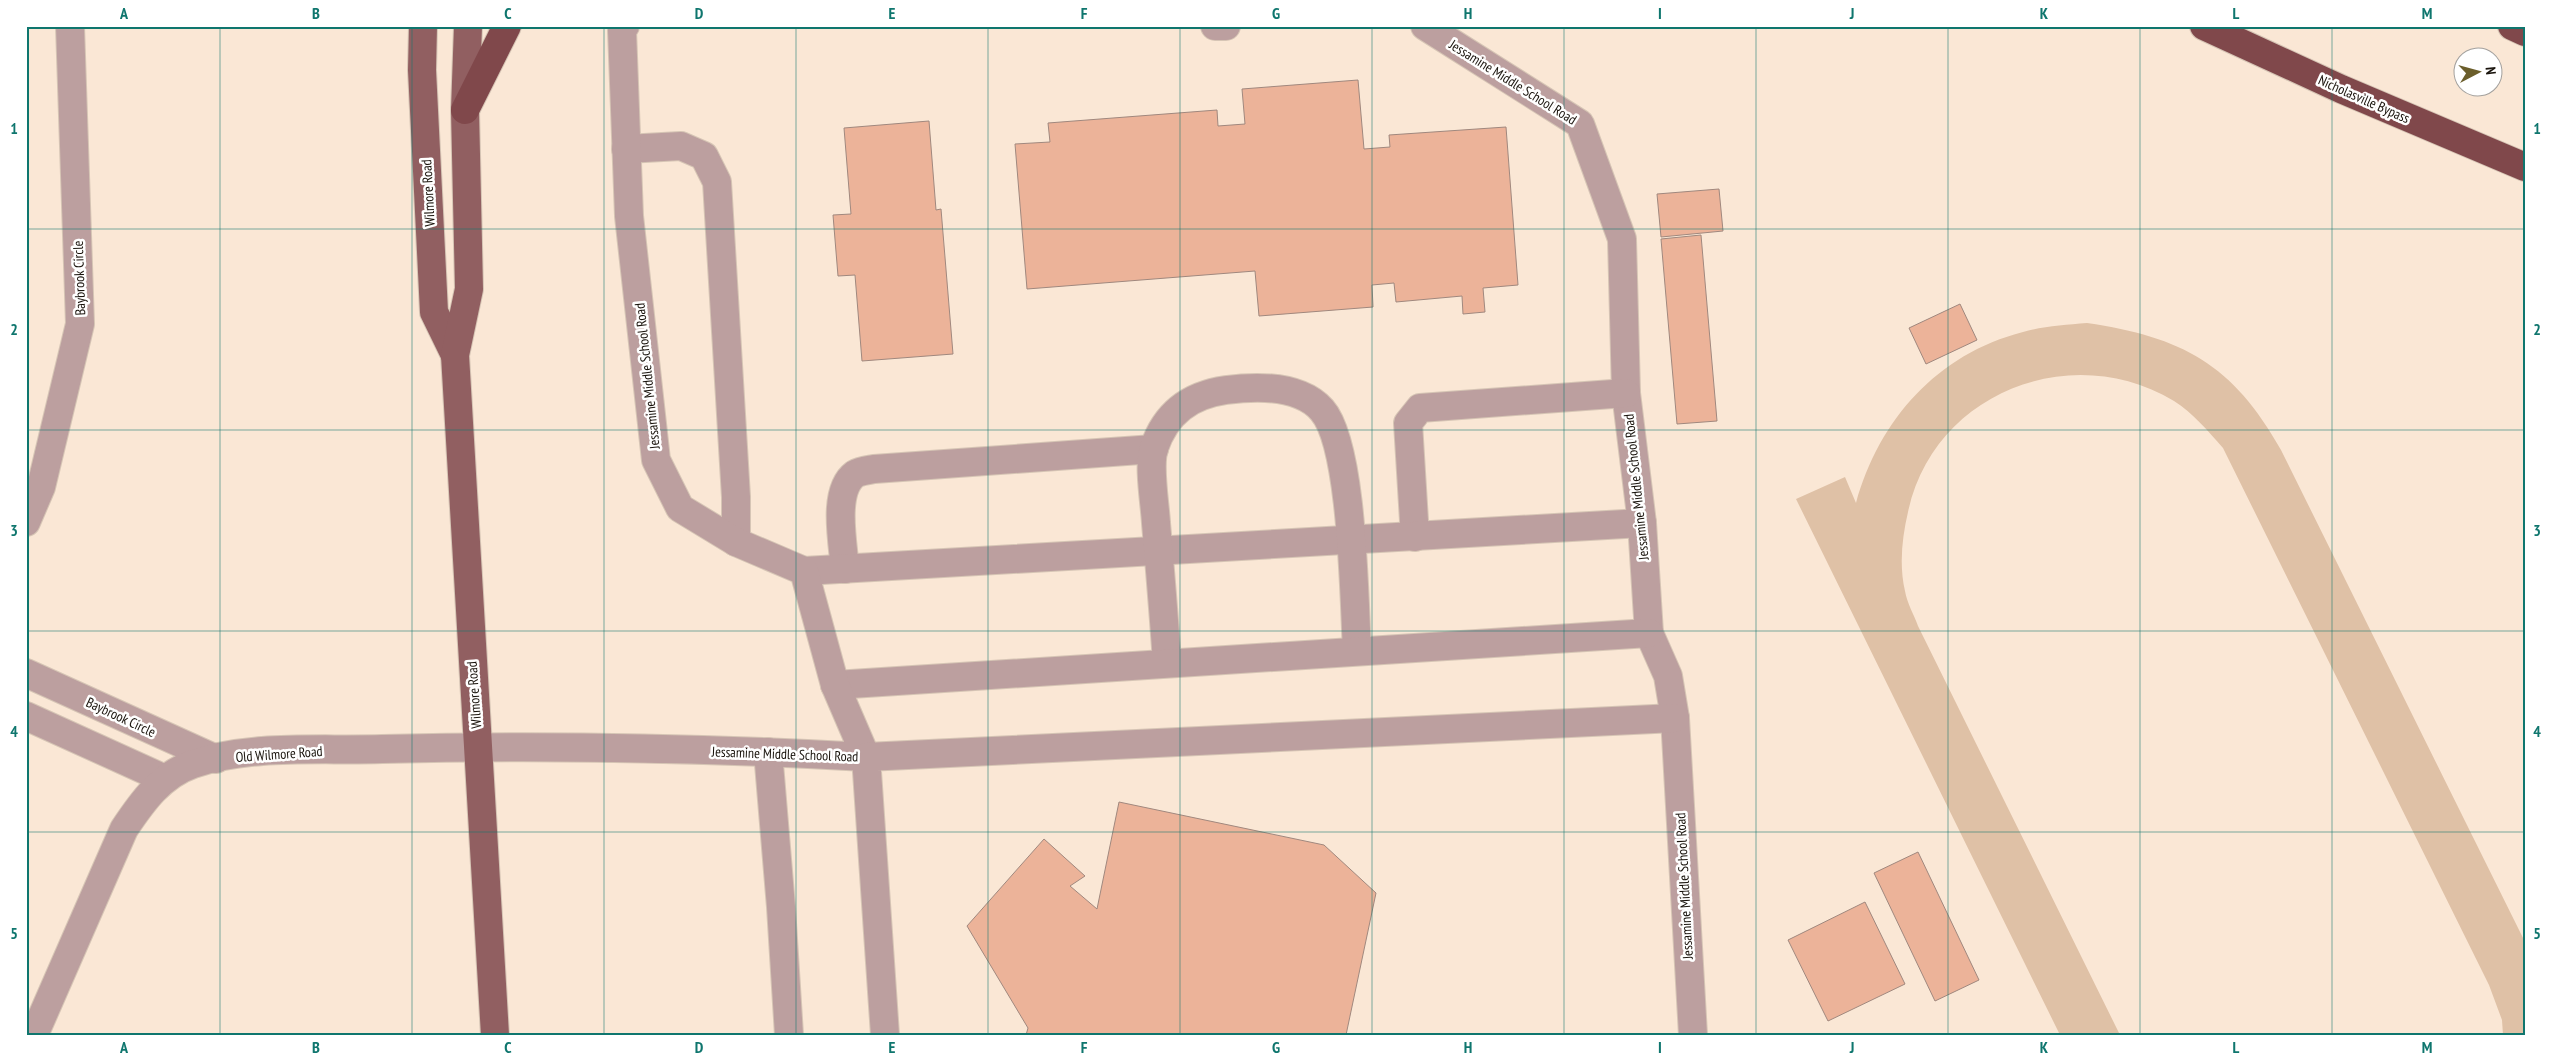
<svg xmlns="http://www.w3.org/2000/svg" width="2551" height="1061" font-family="'PT Sans Narrow',sans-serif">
<rect width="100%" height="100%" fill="#fae7d5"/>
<path fill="#dfc1a6" d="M2087,323C2182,337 2233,364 2281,450L2525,942V1035H2503L2502,1020L2489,985L2223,448C2208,431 2193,413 2174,401C2071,339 1933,393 1908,512C1902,538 1899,565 1905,591C1907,603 1914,615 1918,626L2120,1035H2060L1796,499L1845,477L1856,503C1879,420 1937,354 2023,332C2044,326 2065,325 2087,323Z"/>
<g fill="#ecb399" stroke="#a0887e">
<polygon points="1358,80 1364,149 1390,147 1389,135 1506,127 1518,285 1483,288 1485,312 1463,314 1462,296 1396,302 1394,283 1372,285 1373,307 1259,316 1255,271 1027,289 1015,144 1050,142 1048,123 1217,110 1218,126 1245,124 1242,89"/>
<polygon points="929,121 936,210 941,209 953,354 862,361 855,275 838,276 833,215 851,214 844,128"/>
<polygon points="1719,189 1723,231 1661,237 1657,194"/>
<polygon points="1701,235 1717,421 1677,424 1661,239"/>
<polygon points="1960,304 1977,340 1926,364 1909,328"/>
<polygon points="1119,802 1324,845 1376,893 1346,1035 1026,1035 1028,1028 967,926 1044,839 1085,876 1070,886 1097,909"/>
<polygon points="1918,852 1979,980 1935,1001 1874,873"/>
<polygon points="1865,902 1905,984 1828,1021 1788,940"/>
</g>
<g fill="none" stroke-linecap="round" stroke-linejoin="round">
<g stroke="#d6c5b5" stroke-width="30">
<g id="minor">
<polyline points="1215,26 1226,26"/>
<polyline points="1425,26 1580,124 1622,239 1626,393 1642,523 1649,633 1668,676 1675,718 1693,1035"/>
<polyline points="626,149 681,146 704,156 717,182 736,497 736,542"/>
<polyline points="26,522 41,487 80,324 70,26"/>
<polyline points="1415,537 1408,423 1420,408 1626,393"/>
<path d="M845,569C843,543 832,491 855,474C860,471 869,470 874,469L1154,449"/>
<polyline points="804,571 1642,523"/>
<path d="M1167,663C1164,616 1160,570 1156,523C1155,504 1148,465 1154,448C1166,412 1191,395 1226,390C1257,386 1300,385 1322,410C1353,445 1354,599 1357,651"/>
<polyline points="26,673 216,759"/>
<polyline points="835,685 1649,633"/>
<polyline points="26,716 165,779"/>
<polyline points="768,752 781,907 789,1035"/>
<path d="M34,1035L124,829C142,802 161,775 193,764C252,744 320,751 382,749C543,745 705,748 866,757L835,685L804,571L736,542L680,508L656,460L629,216L622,30L625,26"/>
<polyline points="885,1035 866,757 1675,718"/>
</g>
</g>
<g stroke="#d6c5b5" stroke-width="30">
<g id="major">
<polyline points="423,26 422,70 434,312 455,355"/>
<polyline points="468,26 465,110 469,289 455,355 495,1035"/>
</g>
</g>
<g stroke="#d6c5b5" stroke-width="30">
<g id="highway">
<polyline points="2204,26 2341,89 2525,167"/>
<polyline points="2512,26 2525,32"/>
<polyline points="465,110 507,26"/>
</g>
</g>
<use href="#minor" stroke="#bc9f9f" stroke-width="28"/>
<use href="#major" stroke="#915f61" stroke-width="28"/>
<use href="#highway" stroke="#80484b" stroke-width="28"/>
</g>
<path fill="none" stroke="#0f766e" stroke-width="1" stroke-opacity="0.55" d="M220,26V1035M412,26V1035M604,26V1035M796,26V1035M988,26V1035M1180,26V1035M1372,26V1035M1564,26V1035M1756,26V1035M1948,26V1035M2140,26V1035M2332,26V1035M26,229H2525M26,430H2525M26,631H2525M26,832H2525"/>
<g text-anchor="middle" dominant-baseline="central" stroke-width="5" stroke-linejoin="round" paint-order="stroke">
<g font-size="14" fill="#19130c" stroke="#fff">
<text transform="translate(1513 82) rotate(32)">Jessamine Middle School Road</text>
<text transform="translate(2364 99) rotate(24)">Nicholasville Bypass</text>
<text transform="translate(428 193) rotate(-93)">Wilmore Road</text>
<text transform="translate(79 278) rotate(-92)">Baybrook Circle</text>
<text transform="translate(647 376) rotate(-96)">Jessamine Middle School Road</text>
<text transform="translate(1636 487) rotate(-96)">Jessamine Middle School Road</text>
<text transform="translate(474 695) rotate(-94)">Wilmore Road</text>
<text transform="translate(121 717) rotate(25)">Baybrook Circle</text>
<text transform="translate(279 754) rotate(-4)">Old Wilmore Road</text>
<text transform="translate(785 754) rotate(2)">Jessamine Middle School Road</text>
<text transform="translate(1684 886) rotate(-93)">Jessamine Middle School Road</text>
</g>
</g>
<rect width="2551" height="1061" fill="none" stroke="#ffffff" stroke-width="55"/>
<g transform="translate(2478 72) rotate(84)"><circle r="24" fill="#ffffff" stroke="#a3a19e"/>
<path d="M0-4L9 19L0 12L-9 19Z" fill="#6b5e2b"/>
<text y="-8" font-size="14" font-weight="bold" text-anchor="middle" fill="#19130c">N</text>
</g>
<rect x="28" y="28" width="2496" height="1006" fill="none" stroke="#0f766e" stroke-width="2"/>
<g font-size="16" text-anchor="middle" font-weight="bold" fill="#0f766e">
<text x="124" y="19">A</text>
<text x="316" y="19">B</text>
<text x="508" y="19">C</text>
<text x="699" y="19">D</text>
<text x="892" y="19">E</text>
<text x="1084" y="19">F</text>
<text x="1276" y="19">G</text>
<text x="1468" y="19">H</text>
<text x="1660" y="19">I</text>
<text x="1852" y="19">J</text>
<text x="2044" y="19">K</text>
<text x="2236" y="19">L</text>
<text x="2427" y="19">M</text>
<text x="14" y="134">1</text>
<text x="2537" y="134">1</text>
<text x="14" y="335">2</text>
<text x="2537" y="335">2</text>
<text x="14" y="536">3</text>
<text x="2537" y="536">3</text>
<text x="14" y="737">4</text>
<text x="2537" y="737">4</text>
<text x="14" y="939">5</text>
<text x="2537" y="939">5</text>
<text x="124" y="1053">A</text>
<text x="316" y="1053">B</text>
<text x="508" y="1053">C</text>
<text x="699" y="1053">D</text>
<text x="892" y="1053">E</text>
<text x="1084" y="1053">F</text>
<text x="1276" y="1053">G</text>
<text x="1468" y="1053">H</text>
<text x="1660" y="1053">I</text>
<text x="1852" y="1053">J</text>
<text x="2044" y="1053">K</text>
<text x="2236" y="1053">L</text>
<text x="2427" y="1053">M</text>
</g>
</svg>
